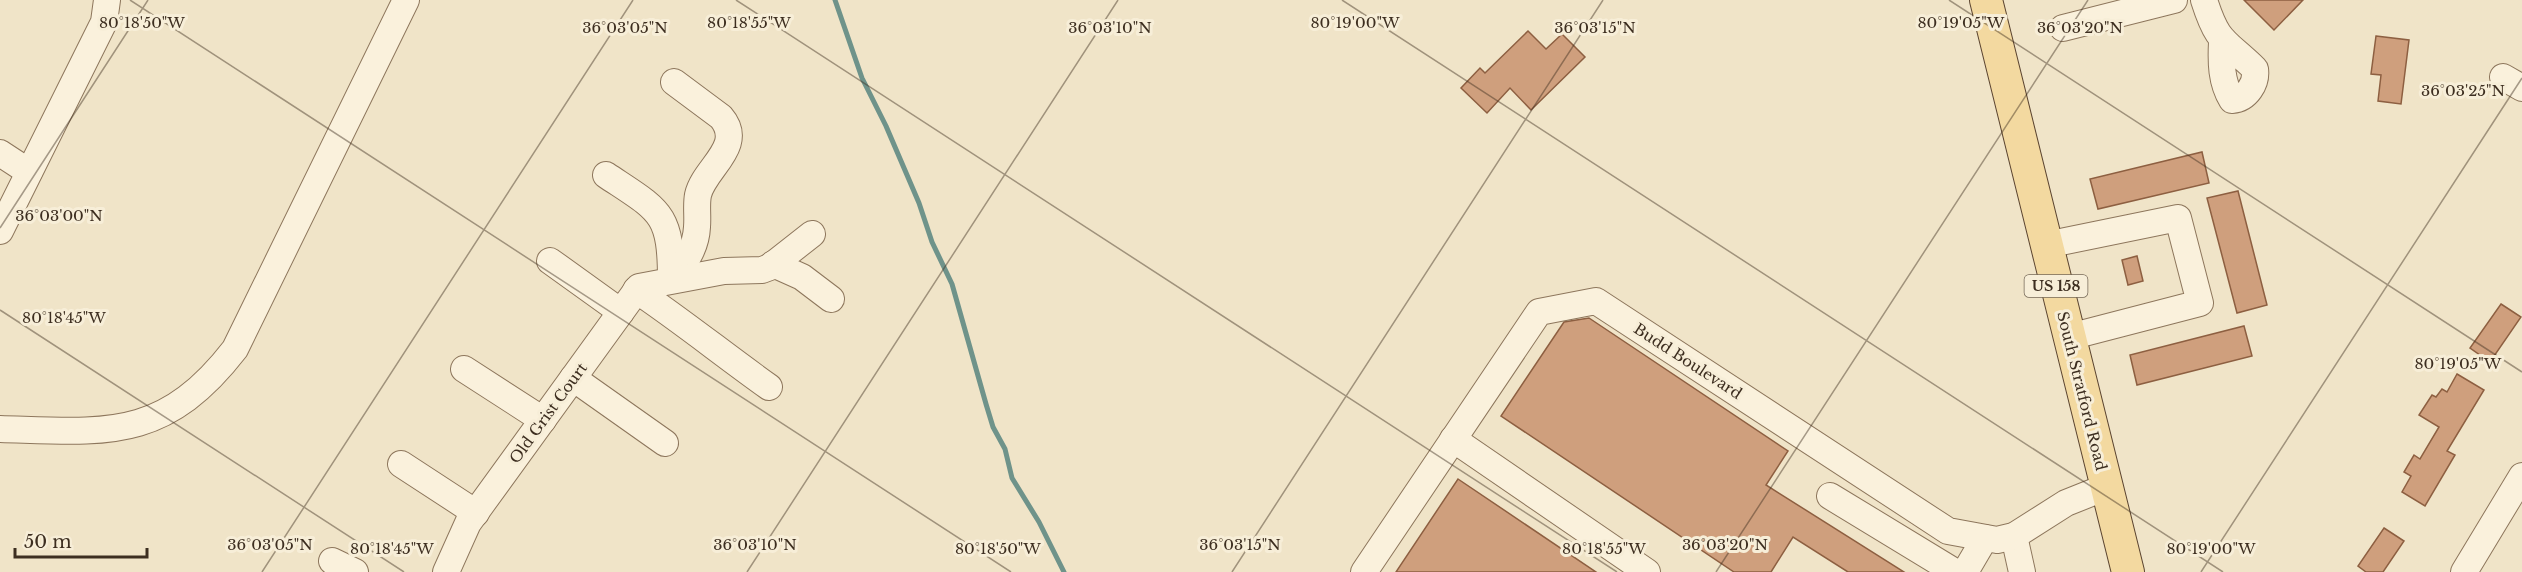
<svg xmlns="http://www.w3.org/2000/svg" width="2522" height="572" font-family="'Libre Baskerville',serif">
<rect width="100%" height="100%" fill="#f0e4c8"/>
<g fill="none" stroke-linecap="round" stroke-linejoin="round">
<polyline stroke="#6f938a" stroke-width="5" points="835,0 862,78 886,126 919,203 932,242 952,284 986,404 993,427 1005,449 1012,478 1039,522 1064,572"/>
</g>
<g fill="#cf9f7d" stroke="#8d5f41" stroke-width="1.5">
<polygon points="2244,0 2303,0 2274,30"/>
<polygon points="1528,31 1546,49 1562,34 1585,57 1531,110 1510,88 1487,113 1461,88 1480,68 1485,73"/>
<polygon points="2376,36 2409,40 2401,104 2378,101 2381,75 2371,74"/>
<polygon points="2202,152 2209,183 2098,209 2090,179"/>
<polygon points="2238,191 2267,305 2237,313 2207,198"/>
<polygon points="2137,256 2143,281 2128,285 2122,260"/>
<polygon points="2501,304 2521,317 2490,362 2470,348"/>
<polygon points="1589,318 1788,451 1766,485 1904,572 1848,572 1793,537 1771,572 1734,572 1501,416 1564,322"/>
<polygon points="2244,326 2252,356 2137,385 2130,355"/>
<polygon points="2457,374 2484,390 2447,451 2455,455 2425,506 2402,492 2411,476 2404,472 2414,455 2420,459 2439,427 2419,415 2432,395 2436,397 2442,389 2447,392"/>
<polygon points="1458,479 1596,572 1396,572"/>
<polygon points="2384,528 2404,541 2383,572 2366,572 2358,566"/>
</g>
<g fill="none" stroke-linecap="round" stroke-linejoin="round">
<g stroke="#8d765c" stroke-width="28">
<g id="minor">
<path d="M2204,0C2218,44 2224,39 2255,69C2257,83 2247,99 2232,100C2221,82 2221,62 2222,42"/>
<polyline points="2063,28 2174,0"/>
<polyline points="2503,77 2522,88"/>
<polyline points="0,153 29,172"/>
<path d="M606,175C660,211 671,212 671,280"/>
<polyline points="0,231 104,22 107,0"/>
<polyline points="2046,245 2178,218 2200,303 2069,337"/>
<polyline points="550,261 621,312"/>
<polyline points="773,264 802,277 831,299"/>
<path d="M671,280C684,264 696,249 697,227C698,216 696,205 698,195C704,168 746,146 721,117L674,82"/>
<path d="M636,290C682,321 724,355 769,387"/>
<polyline points="464,369 543,420"/>
<polyline points="573,378 665,443"/>
<path d="M0,429C106,432 163,442 235,349L406,0"/>
<polyline points="1453,439 1647,572"/>
<polyline points="401,464 476,513"/>
<polyline points="1830,496 1955,572"/>
<polyline points="2014,536 2022,572"/>
<polyline points="332,561 355,572"/>
<polyline points="446,572 468,523 639,287 724,271 762,270 770,267 812,234"/>
<polyline points="1364,572 1539,312 1596,301 1948,531 1997,540 2014,536 2066,503 2106,487"/>
<polyline points="1965,572 1985,538"/>
<polyline points="2464,572 2522,476"/>
</g>
</g>
<g stroke="#5b4430" stroke-width="34">
<polyline id="major" points="1986,0 2128,572"/>
</g>
<use href="#minor" stroke="#faf1dc" stroke-width="26"/>
<use href="#major" stroke="#f3d9a0" stroke-width="32"/>
</g>
<path fill="none" stroke="#3d2e20" stroke-width="1.5" stroke-opacity="0.45" d="M130,0L1011,572M736,0L1617,572M1342,0L2223,572M1949,0L2522,372M0,228L148,0M0,310L404,572M262,572L633,0M747,572L1118,0M1232,572L1603,0M1716,572L2088,0M2201,572L2522,78"/>
<g text-anchor="middle" dominant-baseline="central" stroke-width="6" stroke-linejoin="round" paint-order="stroke">
<rect fill="#f7eed8" stroke="#756857" stroke-width="1.5" x="2024.5" y="275" width="63" height="22" rx="4.5"/>
<g font-size="14" font-weight="bold" fill="#3d2e20">
<text x="2056" y="286">US 158</text>
</g>
<g font-size="15" fill="#3d2e20" stroke="#f7eed8">
<text transform="translate(1688 361) rotate(33)">Budd Boulevard</text>
<text transform="translate(2082 391) rotate(76)">South Stratford Road</text>
<text transform="translate(548 413) rotate(-54)">Old Grist Court</text>
</g>
</g>
<g font-size="15" text-anchor="middle" fill="#3d2e20" stroke="#f7eed8" stroke-width="6" stroke-linejoin="round" paint-order="stroke">
<text x="142" y="28">80°18'50"W</text>
<text x="1355" y="28">80°19'00"W</text>
<text x="749" y="28">80°18'55"W</text>
<text x="1961" y="28">80°19'05"W</text>
<text x="1110" y="33">36°03'10"N</text>
<text x="1595" y="33">36°03'15"N</text>
<text x="625" y="33">36°03'05"N</text>
<text x="2080" y="33">36°03'20"N</text>
<text x="2463" y="96">36°03'25"N</text>
<text x="59" y="221">36°03'00"N</text>
<text x="64" y="323">80°18'45"W</text>
<text x="2458" y="369">80°19'05"W</text>
<text x="270" y="550">36°03'05"N</text>
<text x="755" y="550">36°03'10"N</text>
<text x="1240" y="550">36°03'15"N</text>
<text x="1725" y="550">36°03'20"N</text>
<text x="392" y="554">80°18'45"W</text>
<text x="998" y="554">80°18'50"W</text>
<text x="1604" y="554">80°18'55"W</text>
<text x="2211" y="554">80°19'00"W</text>
</g>
<path d="M15 548v9h132v-9" fill="none" stroke="#3d2e20" stroke-width="3"/>
<text x="24" y="548" font-size="18" fill="#3d2e20" stroke="#f7eed8" stroke-width="4.5" paint-order="stroke">50 m</text>
</svg>
